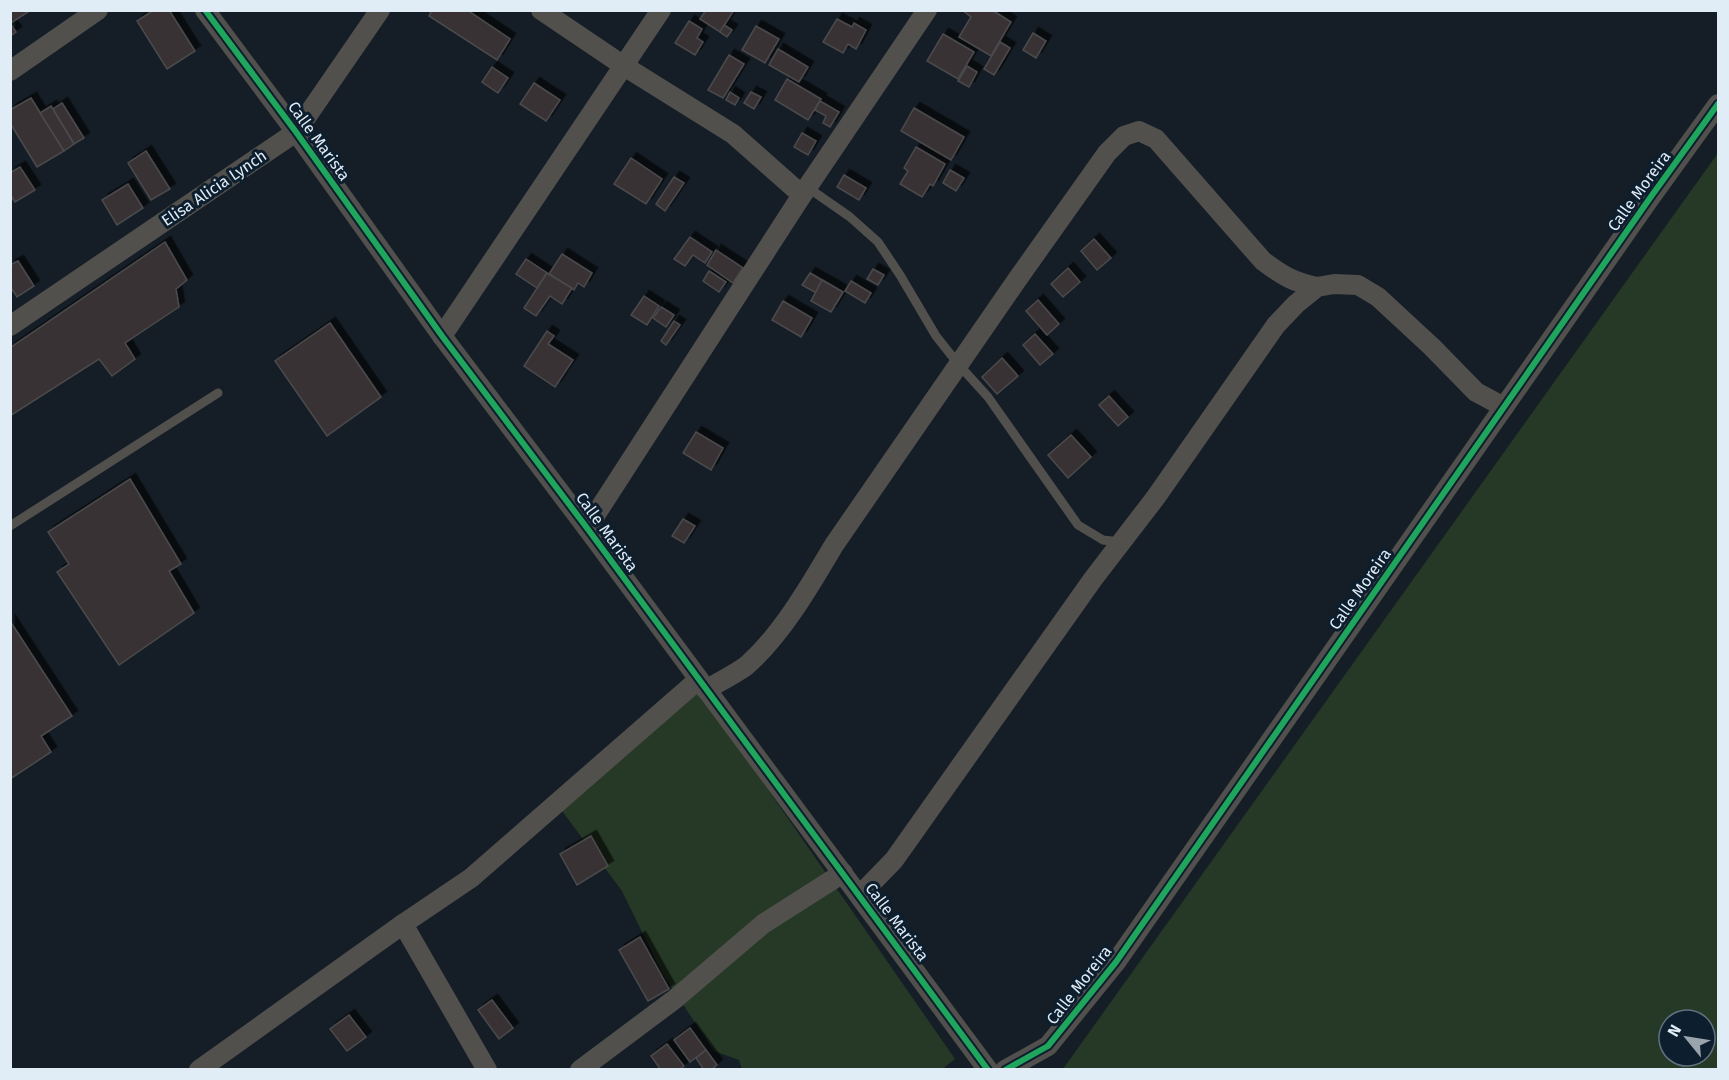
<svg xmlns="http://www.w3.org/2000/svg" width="1729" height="1080" font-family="'Fira Sans',sans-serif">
<defs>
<filter id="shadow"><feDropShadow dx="5.5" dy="-5.5" stdDeviation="0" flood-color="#0009"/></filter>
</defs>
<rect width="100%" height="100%" fill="#151e26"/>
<g fill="#253926" fill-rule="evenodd">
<path d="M1718,153V1069H1063ZM1669,1020H1705V1056H1669Z"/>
<polygon points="696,686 955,1059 941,1070 742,1069 739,1060 714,1051 662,973 622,891 553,799"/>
</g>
<g fill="#373334" stroke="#4b4a4c" stroke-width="1.5" filter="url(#shadow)">
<polygon points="10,10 31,10 11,23"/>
<polygon points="154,10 169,10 195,51 167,69 137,21"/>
<polygon points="432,10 467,10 510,39 497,60 429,16"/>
<polygon points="706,10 734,10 720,32 700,19"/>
<polygon points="962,10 992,10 1011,22 991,56 959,37 971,17"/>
<polygon points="837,19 852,27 854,23 866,30 856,49 848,44 843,53 823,42"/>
<polygon points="689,21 702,29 697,38 703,42 695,55 675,43"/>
<polygon points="10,23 16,32 10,36"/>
<polygon points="724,25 732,30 727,37 720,32"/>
<polygon points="756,26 779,39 765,63 742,50"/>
<polygon points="1033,33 1046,41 1036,58 1023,50"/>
<polygon points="943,34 974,52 958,79 927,61"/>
<polygon points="1000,42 1010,48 994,75 984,69"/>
<polygon points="778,49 808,67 799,82 769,65"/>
<polygon points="729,55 744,64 723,98 708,90"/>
<polygon points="967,66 977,72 969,87 958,81"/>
<polygon points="492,67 508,78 498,93 482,82"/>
<polygon points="787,79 821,99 808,120 775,100"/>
<polygon points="534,83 560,100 546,121 520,104"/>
<polygon points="730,92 739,98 735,105 726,100"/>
<polygon points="751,92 761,97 754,109 744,103"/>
<polygon points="31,98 64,151 37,167 10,123 10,110"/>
<polygon points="820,101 839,112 830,127 823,123 826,116 815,110"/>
<polygon points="62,103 84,138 74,144 53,109"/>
<polygon points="51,106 74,144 64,151 40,113"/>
<polygon points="914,108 964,137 951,160 901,131"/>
<polygon points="802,133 816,141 808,155 794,147"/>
<polygon points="916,147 945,164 933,186 930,184 922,197 900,184 908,171 904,168"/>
<polygon points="146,151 170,189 151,200 128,163"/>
<polygon points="631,158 662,179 646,204 614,184"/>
<polygon points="20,167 35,190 15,202 10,194 10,173"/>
<polygon points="950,170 964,178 956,191 943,183"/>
<polygon points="844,175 866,188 859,200 837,187"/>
<polygon points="674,177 684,183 665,211 656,204"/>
<polygon points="128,184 143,208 117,225 102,200"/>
<polygon points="690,237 712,252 705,263 693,255 685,266 674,259"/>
<polygon points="1094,239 1111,258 1097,270 1081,251"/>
<polygon points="165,242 187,280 176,289 179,307 125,343 135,359 112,376 99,359 10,416 10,348"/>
<polygon points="716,250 743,268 733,283 707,265"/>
<polygon points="562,254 592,273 584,287 578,283 574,290 549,274"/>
<polygon points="526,259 547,273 537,288 516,274"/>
<polygon points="18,261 34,286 17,297 10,286 10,265"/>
<polygon points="1068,268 1080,282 1063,297 1051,284"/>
<polygon points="873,269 884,275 878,285 867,279"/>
<polygon points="709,271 726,282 719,292 703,281"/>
<polygon points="547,273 572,288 562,304 550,296 536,316 524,308"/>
<polygon points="810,273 843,292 836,304 802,285"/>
<polygon points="822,280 843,292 831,312 811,301"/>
<polygon points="851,281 871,293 865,303 845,291"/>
<polygon points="644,296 659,306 647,325 631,315"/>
<polygon points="1038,300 1059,324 1047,335 1026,311"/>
<polygon points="783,301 812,318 801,337 772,320"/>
<polygon points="661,307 674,315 666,327 653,318"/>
<polygon points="674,321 680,325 666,345 661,341"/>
<polygon points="330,323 381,397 327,436 275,361"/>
<polygon points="547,331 554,336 548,344 573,360 555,387 524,366"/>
<polygon points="1035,334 1053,354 1040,365 1023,345"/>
<polygon points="1002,358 1018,376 997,394 982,377"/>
<polygon points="1109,396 1128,417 1118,426 1099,405"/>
<polygon points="696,432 723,448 711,470 683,453"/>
<polygon points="1071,435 1091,457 1068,478 1048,455"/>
<polygon points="130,479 181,564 169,571 194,613 119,665 57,572 69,564 48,532"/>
<polygon points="683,519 695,526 684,543 672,536"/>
<polygon points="10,621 72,716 41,736 51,752 10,779"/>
<polygon points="591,836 608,866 577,885 560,854"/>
<polygon points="640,937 669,989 648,1001 619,950"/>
<polygon points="492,1000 513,1028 499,1039 478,1010"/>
<polygon points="349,1015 366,1037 347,1051 330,1029"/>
<polygon points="690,1028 706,1050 690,1062 674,1040"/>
<polygon points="667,1044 684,1066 679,1070 661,1070 651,1056"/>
<polygon points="706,1050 717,1065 711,1070 704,1070 696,1058"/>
</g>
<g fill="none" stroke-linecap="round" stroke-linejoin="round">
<g stroke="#52504d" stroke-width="9">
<polyline points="807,187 850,217 878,242 900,275 936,336 959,365 988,397 1078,525 1103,540 1120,542"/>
<polyline points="10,526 218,393"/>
</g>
<g stroke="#52504d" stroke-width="20">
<polyline points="205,10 296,132 442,336 587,528 988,1070"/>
<polyline points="541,10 624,66 733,134 802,195"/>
<polyline points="10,71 98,10"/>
<polyline points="10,326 296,132 380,10"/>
<polyline points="442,336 661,10"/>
<polyline points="587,528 802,195 927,10"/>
<path d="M706,690C718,682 734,675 746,666C781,636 811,584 834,545L1019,277L1107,153L1124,136L1139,131L1156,139L1263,261C1283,276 1293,282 1317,287"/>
<polyline points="860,895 894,860 1093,579 1156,497 1276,325 1296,304 1317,287 1334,284 1358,285 1378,297 1432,347 1476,392 1504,407"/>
<polyline points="403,924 487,1070"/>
<polyline points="199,1070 403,924 471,878 698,680"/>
<polyline points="580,1070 675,999 763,924 843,873"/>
<polyline points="1005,1070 1048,1046 1116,962 1650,198 1718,104"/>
</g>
<g stroke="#0d1e2e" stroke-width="10">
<g id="cycleway">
<polyline points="205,10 296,132 442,336 587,528 988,1070"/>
<polyline points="1005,1070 1048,1046 1116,962 1650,198 1718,104"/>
</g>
</g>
<use href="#cycleway" stroke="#20a55d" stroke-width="6"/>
</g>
<g text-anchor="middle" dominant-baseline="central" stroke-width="6" stroke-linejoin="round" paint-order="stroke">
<g font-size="16" fill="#e0ecf6" stroke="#0d1e2e">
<text transform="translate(319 141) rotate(54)">Calle Marista</text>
<text transform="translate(214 188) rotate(-34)">Elisa Alicia Lynch</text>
<text transform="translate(1639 191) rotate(-54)">Calle Moreira</text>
<text transform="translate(607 532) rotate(54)">Calle Marista</text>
<text transform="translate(1360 589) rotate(-55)">Calle Moreira</text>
<text transform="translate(897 922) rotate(53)">Calle Marista</text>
<text transform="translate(1079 985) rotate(-52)">Calle Moreira</text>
</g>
</g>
<rect width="1729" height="1080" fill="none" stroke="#e0ecf6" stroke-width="24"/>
<g transform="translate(1687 1038) rotate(300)"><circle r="28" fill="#0d1e2e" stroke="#61707e" stroke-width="1.5"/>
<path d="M0-4.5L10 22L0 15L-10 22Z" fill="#99a4ad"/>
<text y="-9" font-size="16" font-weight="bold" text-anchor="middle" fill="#e0ecf6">N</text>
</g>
</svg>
